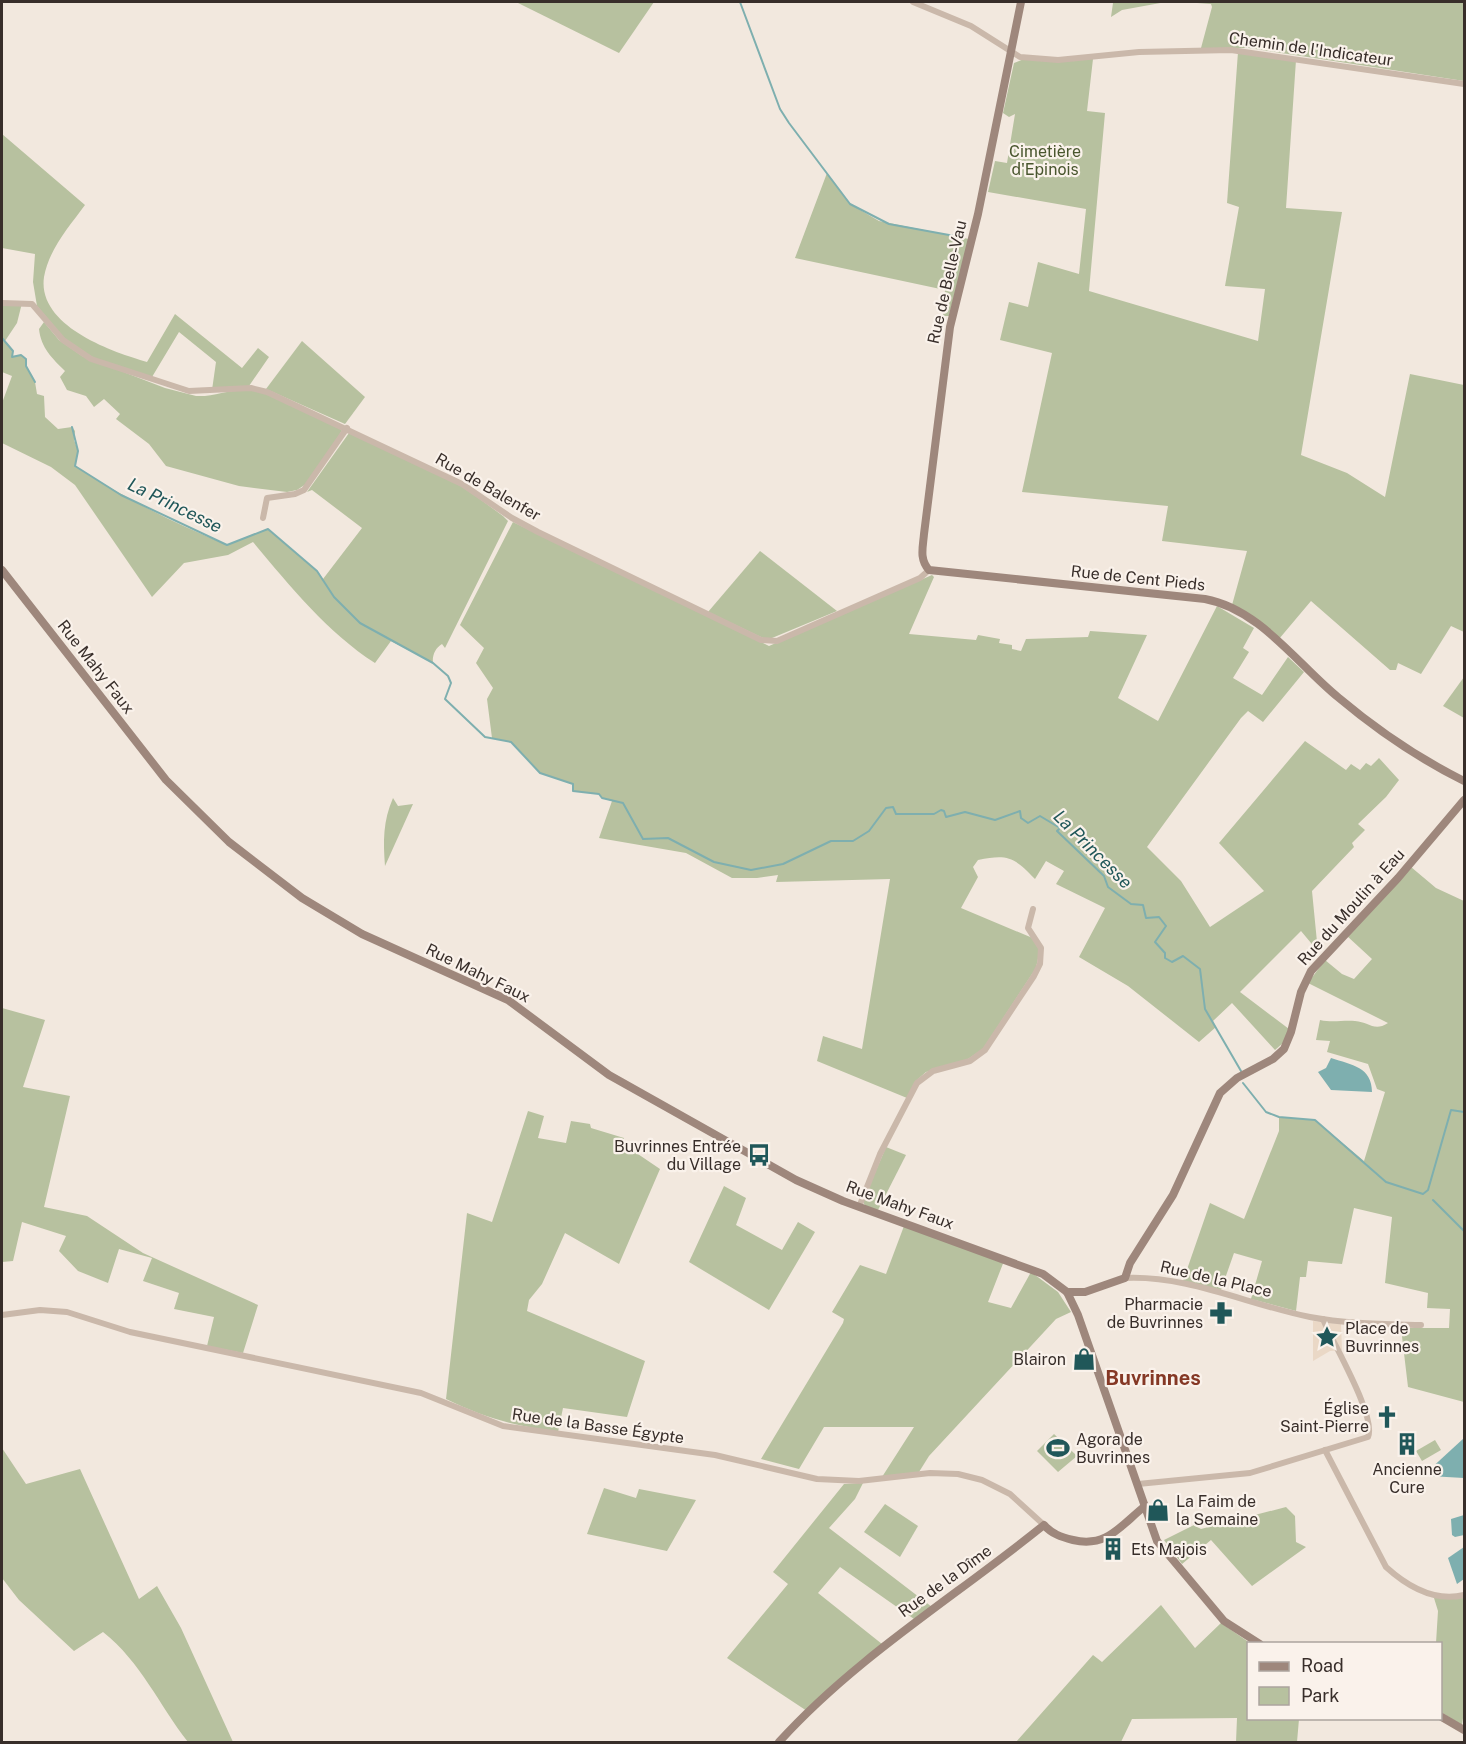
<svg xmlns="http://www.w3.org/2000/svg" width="1466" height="1744" font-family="'Public Sans',sans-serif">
<rect width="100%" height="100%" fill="#f2e8de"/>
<g fill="#b7c19f">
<polygon points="516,2 654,2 619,53"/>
<polygon points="1166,2 1122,10 1111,17 1113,3"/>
<polygon points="1183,2 1464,2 1464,81 1249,48 1201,48 1212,7 1211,4"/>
<polygon points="1238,52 1296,60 1286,208 1342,212 1301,455 1347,473 1385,497 1410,374 1464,385 1464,632 1451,626 1421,674 1398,663 1396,670 1390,670 1311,601 1279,639 1232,605 1247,551 1162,541 1168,506 1022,492 1052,353 1000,340 1009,302 1028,307 1038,262 1079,274 1086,209 988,192 995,161 1007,163 1015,114 1009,117 1003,113 1014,63 1024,59 1093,59 1087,111 1105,113 1089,291 1258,341 1265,289 1225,286 1239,207 1227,203"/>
<path d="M2,134L85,205C69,227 49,249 44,277C37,326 112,352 147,362L175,314L242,368L258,348L269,357L249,386L212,390L216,362L179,332L152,377L102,362L70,345L37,306L33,282L35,254L2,248Z"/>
<polygon points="827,173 850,204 879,221 969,239 949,316 943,316 945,290 795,258"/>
<path d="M2,303H22L17,323L5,341L13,351V356L21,355L26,359V366L35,382L37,394L44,396L45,417L58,429L72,427L75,431L74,440L78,451L75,466C123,497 173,523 227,545L268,529L317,571L323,579L362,528L312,490L307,492L349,433L462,486L503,516L508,521L445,648L442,644C435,648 432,656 433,663L391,641L375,663C327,632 290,586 253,542L228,555L184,563L152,597L75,485L51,467L2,443V403L12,376L2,372Z"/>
<path d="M44,322L59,340L82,356L165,388L196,396C214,397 229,389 247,390C275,391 316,418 342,430L340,434L306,484L297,490L287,492L239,486L166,466L149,444L116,419L120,414L104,399L94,407L86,396L67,390L60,377L65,371C52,358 41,348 39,329Z"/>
<polygon points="302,341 365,397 345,424 266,389"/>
<path d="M513,522L769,646L932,575L934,577L909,634L976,640L978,635L1000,639L999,643L1012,645V649L1021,651L1026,639L1088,637L1090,631L1147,635L1118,698L1158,721L1217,606L1254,628L1243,648L1249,652L1233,678L1262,695L1288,657L1304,672L1263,722L1248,711L1241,718L1147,847L1181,881L1210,927L1264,891L1219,843L1305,741L1346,770L1351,764L1360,770L1366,763L1371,766L1379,758L1399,780L1386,797L1358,824L1365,830L1352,843L1354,847L1312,891L1317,942L1316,949L1301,931L1240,992L1289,1029L1283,1043L1275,1050L1232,1003L1213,1021L1216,1027L1199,1042L1128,986L1079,957L1105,908L1056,884L1064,871L1046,861L1035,879C1014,857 1008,854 978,860L973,867L978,877L961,908L1035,939L1040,949L1036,968L983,1049L965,1061L926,1072L918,1079L907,1098L817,1061L823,1036L862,1049L890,879L776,882L778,875L757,878H732L686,853L599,838L612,801L602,798L599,794L573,791L572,784L540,773L511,742L492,738L487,699L493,688L476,663L484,648L460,625Z"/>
<polygon points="760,551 837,611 772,638 763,638 708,612"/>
<polygon points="1464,677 1464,718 1443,706"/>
<path d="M393,798L398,806L413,804L385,866C383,841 383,821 393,798Z"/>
<path d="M1411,867L1436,888L1464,901V1402L1408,1387L1401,1328H1449L1450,1309L1427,1308L1428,1293L1385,1283L1392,1217L1354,1208L1342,1264L1308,1261L1306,1277H1300L1296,1311L1251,1299L1262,1261L1234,1253L1221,1290L1183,1281L1210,1203L1244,1219L1279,1131V1117L1315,1120L1364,1161L1385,1092L1377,1089L1368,1064L1327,1052L1330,1041L1316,1040L1320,1020C1333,1023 1342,1020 1355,1021C1369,1022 1374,1032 1388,1023L1308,983L1325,960L1342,974L1354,979L1372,959L1347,936Z"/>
<polygon points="2,1008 45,1020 23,1087 70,1096 44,1207 87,1216 143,1253 258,1305 243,1353 207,1346 214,1317 174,1309 179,1293 143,1281 152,1258 119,1249 108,1283 78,1271 59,1251 66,1236 22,1222 13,1261 2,1262"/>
<path d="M528,1111L544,1116L538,1138L566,1143L571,1121L590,1124L591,1128L624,1138L623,1141L630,1143L629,1148L660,1169L619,1264L565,1233L542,1284L529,1300L527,1311L645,1361L627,1417L563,1408L558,1432C515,1426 485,1418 446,1399L467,1213L492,1222Z"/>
<polygon points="886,1147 906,1155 878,1210 865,1206 863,1201"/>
<polygon points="724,1186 746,1198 736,1225 782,1250 798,1222 815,1232 769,1310 689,1262"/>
<polygon points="904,1226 1004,1261 988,1302 1011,1308 1031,1272 1058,1292 1071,1312 1056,1319 929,1456 919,1472 882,1477 914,1427 824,1427 799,1469 761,1459 843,1323 844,1319 832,1312 860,1265 886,1274"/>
<polygon points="1054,1434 1077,1456 1058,1472 1037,1451"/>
<polygon points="1435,1440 1441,1450 1422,1461 1416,1451"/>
<path d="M2,1448L26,1484L80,1469L139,1599L157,1586L181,1628L233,1742H188C159,1705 141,1662 103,1632L74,1651L19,1600L2,1578Z"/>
<polygon points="863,1483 855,1499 829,1528 932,1607 914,1619 840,1567 818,1593 882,1644 807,1711 727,1658 788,1584 773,1572 844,1484"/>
<polygon points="604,1488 636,1498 639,1489 696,1500 667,1551 587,1534"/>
<polygon points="885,1504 918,1526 900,1557 864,1532"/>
<polygon points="1286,1507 1295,1516 1296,1542 1306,1547 1252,1586 1211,1540 1182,1564 1164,1540 1194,1525 1201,1529"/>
<polygon points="1434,1598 1464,1598 1464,1711 1462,1725 1441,1712 1440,1644 1436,1643 1438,1611"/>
<polygon points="1161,1605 1195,1648 1221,1623 1250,1643 1248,1718 1299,1719 1297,1742 1236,1742 1237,1718 1132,1719 1121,1742 1016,1742 1093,1655 1102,1662"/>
</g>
<polygon fill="#ead8c6" points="1313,1321 1341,1324 1342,1350 1330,1351 1313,1361"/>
<g fill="#7eafaf">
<path d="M1331,1058C1352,1065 1372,1067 1372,1092L1331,1090L1318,1072L1326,1068Z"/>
<polygon points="1464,1438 1464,1478 1429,1476 1427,1472"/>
<polygon points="1464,1515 1464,1535 1455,1537 1452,1535 1451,1519"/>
<polygon points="1464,1547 1464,1579 1457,1584 1448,1558"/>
</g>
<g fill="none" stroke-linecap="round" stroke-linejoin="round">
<g stroke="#7eafaf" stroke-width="2">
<polyline points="740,2 780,109 789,123 850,204 889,224 960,237"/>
<polyline points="2,338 13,351 12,357 21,355 26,359 26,366 35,382"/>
<polyline points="72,427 78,451 75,466 121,495 227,545 268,529 317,571 334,597 360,623 433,663 448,676 451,683 445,699 485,737 511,742 540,773 573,784 573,791 599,794 602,798 623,803 643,839 668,838 714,862 751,870 783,864 831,841 853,841 869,831 886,808 893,807 896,814 934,814 941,810 944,811 946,817 965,812 995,820 1020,811 1021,818 1028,823 1040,816 1060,828 1057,831 1104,876 1108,887 1131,904 1143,905 1146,918 1159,917 1166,926 1155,942 1165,953 1165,958 1172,962 1183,956 1200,969 1205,1009 1241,1071"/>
<polyline points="1243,1083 1266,1112 1279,1117 1315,1120 1386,1182 1423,1194 1428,1190 1451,1110 1464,1112"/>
<polyline points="1433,1200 1464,1231"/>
</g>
<g stroke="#cab8aa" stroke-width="6">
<polyline points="913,2 971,26 1020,57 1058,60 1139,52 1231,50 1464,84"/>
<polyline points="2,303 32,304 63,340 91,359 189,391 251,388 267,392 462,484 512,518 538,532 761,640 777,641 920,578 929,570"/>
<polyline points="263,518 267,498 295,494 304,490 347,428"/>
<polyline points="859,1207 880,1154 917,1083 933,1071 970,1061 985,1050 1034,976 1040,964 1041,948 1028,928 1033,909"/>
<path d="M1125,1278C1188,1275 1249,1305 1310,1317C1346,1324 1384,1324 1421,1325"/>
<polyline points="2,1315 40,1310 67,1312 130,1332 421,1393 503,1426 715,1455 817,1479 859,1481 930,1473 958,1474 982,1480 1010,1494 1044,1525"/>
<path d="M1325,1450L1386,1567C1408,1587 1435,1602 1464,1595"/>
<path d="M1138,1484L1250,1473L1368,1437C1377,1417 1332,1342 1323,1319"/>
</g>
<g stroke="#9e877c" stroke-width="8">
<path d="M1021,2L978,214L950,327L924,534C923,547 919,559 929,570L1205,599C1260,609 1298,665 1339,698C1377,730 1420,759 1464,781"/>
<polyline points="2,570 166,780 229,842 302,898 362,934 508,1000 609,1075 796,1180 843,1201 1043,1274 1067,1292 1078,1315 1157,1541 1224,1621 1260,1644"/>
<polyline points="1067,1292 1085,1292 1125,1278 1130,1263 1173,1195 1220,1093 1237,1078 1273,1059 1284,1049 1291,1032 1301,992 1311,971 1398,878 1464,800"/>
<polyline points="1440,1716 1464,1730"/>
<path d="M779,1742C856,1657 955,1597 1044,1525C1052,1534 1061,1537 1073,1540C1107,1548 1120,1526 1145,1506"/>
</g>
</g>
<defs>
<g id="bus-bare" transform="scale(1.8)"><path d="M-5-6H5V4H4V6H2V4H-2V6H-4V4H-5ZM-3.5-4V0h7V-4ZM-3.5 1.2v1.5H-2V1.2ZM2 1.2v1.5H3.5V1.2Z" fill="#205759" stroke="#faf2eb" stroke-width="2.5" paint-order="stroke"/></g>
<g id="pharmacy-bare" transform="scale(1.8)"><path d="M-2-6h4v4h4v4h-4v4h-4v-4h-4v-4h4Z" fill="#205759" stroke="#faf2eb" stroke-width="2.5" paint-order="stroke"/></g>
<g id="sight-bare" transform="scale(1.8)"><path d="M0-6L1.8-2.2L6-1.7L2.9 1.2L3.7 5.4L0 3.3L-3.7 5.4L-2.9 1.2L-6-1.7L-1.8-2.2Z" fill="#205759" stroke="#faf2eb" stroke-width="2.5" paint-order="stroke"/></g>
<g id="shop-bare" transform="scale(1.8)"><path d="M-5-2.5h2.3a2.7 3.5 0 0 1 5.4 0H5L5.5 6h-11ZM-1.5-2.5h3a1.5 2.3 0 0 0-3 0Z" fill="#205759" stroke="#faf2eb" stroke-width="2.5" paint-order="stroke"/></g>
<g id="church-bare" transform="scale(1.8)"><path d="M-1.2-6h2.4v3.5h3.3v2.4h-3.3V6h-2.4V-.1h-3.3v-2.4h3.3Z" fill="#205759" stroke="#faf2eb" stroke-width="2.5" paint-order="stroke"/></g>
<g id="building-bare" transform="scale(1.8)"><path d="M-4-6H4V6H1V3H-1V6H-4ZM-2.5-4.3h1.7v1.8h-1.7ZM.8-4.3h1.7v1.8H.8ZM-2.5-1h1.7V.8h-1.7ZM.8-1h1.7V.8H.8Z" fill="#205759" stroke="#faf2eb" stroke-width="2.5" paint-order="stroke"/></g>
<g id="stadium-bare" transform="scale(1.8)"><path d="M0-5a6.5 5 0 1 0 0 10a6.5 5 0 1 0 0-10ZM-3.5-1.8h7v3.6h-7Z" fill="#205759" stroke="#faf2eb" stroke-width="2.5" paint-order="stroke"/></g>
</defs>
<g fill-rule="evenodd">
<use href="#bus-bare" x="759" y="1155"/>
<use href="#pharmacy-bare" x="1221" y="1313"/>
<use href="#sight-bare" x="1327" y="1337"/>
<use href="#shop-bare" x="1084" y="1359"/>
<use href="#church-bare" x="1387" y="1417"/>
<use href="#building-bare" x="1407" y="1444"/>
<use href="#stadium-bare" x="1058" y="1448"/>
<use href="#shop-bare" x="1158" y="1510"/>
<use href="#building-bare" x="1113" y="1549"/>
</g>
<g text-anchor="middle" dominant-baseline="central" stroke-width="4.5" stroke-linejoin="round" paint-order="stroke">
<g font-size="16" fill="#382e2a" stroke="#faf2eb">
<text transform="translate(1311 49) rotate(8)">Chemin de l'Indicateur</text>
<text transform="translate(947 282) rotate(-77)">Rue de Belle-Vau</text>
<text transform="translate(488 487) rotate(30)">Rue de Balenfer</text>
<text transform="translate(1138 578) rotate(6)">Rue de Cent Pieds</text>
<text transform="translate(96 667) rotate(52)">Rue Mahy Faux</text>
<text transform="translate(1351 907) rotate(-48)">Rue du Moulin à Eau</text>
<text transform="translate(478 973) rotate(26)">Rue Mahy Faux</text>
<text transform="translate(900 1205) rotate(20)">Rue Mahy Faux</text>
<text transform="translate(1216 1279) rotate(13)">Rue de la Place</text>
<text transform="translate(598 1426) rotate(8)">Rue de la Basse Égypte</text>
<text transform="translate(945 1581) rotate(-36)">Rue de la Dîme</text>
</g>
<g font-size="16" fill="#49562e" stroke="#faf2eb">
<text x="1045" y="151">Cimetière<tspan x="1045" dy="18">d'Epinois</tspan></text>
</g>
<g font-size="16" fill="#382e2a" stroke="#faf2eb" text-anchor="end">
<text x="741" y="1146">Buvrinnes Entrée<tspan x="741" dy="18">du Village</tspan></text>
<text x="1203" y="1304">Pharmacie<tspan x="1203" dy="18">de Buvrinnes</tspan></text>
<text x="1345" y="1328" text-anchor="start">Place de<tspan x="1345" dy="18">Buvrinnes</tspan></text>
<text x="1066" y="1359">Blairon</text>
<text x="1369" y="1408">Église<tspan x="1369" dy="18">Saint-Pierre</tspan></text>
<text x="1076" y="1439" text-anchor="start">Agora de<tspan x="1076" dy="18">Buvrinnes</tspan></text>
<text x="1407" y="1469" text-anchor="middle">Ancienne<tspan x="1407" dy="18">Cure</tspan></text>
<text x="1176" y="1501" text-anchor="start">La Faim de<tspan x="1176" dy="18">la Semaine</tspan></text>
<text x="1131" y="1549" text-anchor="start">Ets Majois</text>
</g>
<g font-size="18" font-style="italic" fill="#205759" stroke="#faf2eb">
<text transform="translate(175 505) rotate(26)">La Princesse</text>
<text transform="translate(1093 849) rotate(45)">La Princesse</text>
</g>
<g font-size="20" font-weight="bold" fill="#853825" stroke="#faf2eb">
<text x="1153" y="1378">Buvrinnes</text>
</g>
</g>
<rect width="1466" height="1744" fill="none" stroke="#382e2a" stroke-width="6"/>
<rect x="1247" y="1642" width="195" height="78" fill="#faf2eb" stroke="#aca49e" stroke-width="1.5"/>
<rect x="1259" y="1662" width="30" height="9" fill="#9e877c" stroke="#aca49e" stroke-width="1.5"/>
<text x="1301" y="1672" font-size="18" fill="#382e2a">Road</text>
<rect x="1259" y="1687" width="30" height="18" fill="#b7c19f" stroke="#aca49e" stroke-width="1.5"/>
<text x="1301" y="1702" font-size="18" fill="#382e2a">Park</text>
</svg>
